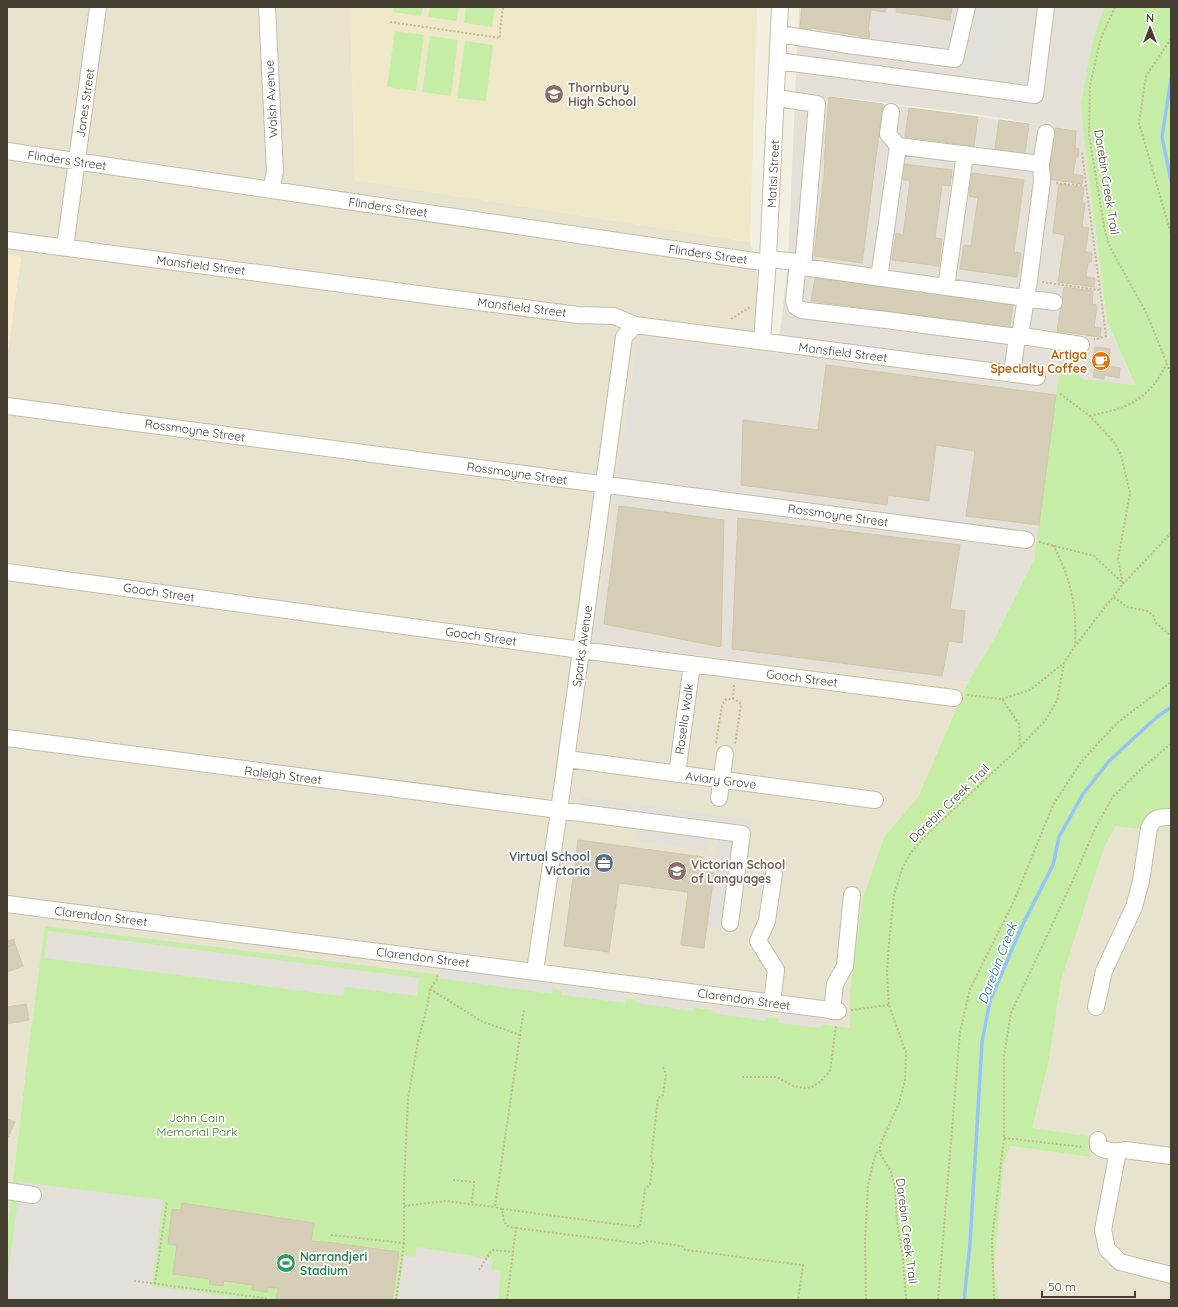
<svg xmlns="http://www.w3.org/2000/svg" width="1178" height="1307" font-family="Quicksand,sans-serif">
<rect width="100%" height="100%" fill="#f3f0e2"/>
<path fill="#e8e3cf" d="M7,7H350L355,180L750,242L776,355L639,337L594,645L968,682L918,797L884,837L863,897L850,990V1028L539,987L27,1061L7,1232V357L21,257L7,255Z
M1171,799V1300H1000L994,1269L1004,1164L1010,1146L1090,1157L1093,1137L1031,1129L1049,1060L1061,981L1104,848L1116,826Z"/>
<path fill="#f9eac9" d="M7,255L21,257L7,357Z"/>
<path fill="#e5e0d7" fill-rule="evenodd" d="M799,7H1106L1099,20L1081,102L1083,131L1107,321L1135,386L1081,379L1039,525L1034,559L994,639L968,682L593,645L638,337L776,354L781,325L788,261ZM840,97L974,114L1056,127L840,98Z"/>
<path fill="#eee8c9" d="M350,7H757L750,242L355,180Z"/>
<path fill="#c5eda5" d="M394,7H423L421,16L393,12Z
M430,7H459L457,21L428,17Z
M466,7H495L492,27L464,23Z
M1106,7H1171V810C1153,808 1152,814 1143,829L1116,826L1104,848L1061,981L1049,1060L1032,1128L1093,1137L1090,1157L1010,1146L1004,1164L994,1269L1000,1300H7V1232L27,1061L45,926L539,987L850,1028V990L863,897L884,837L918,797L968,682L994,639L1034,559L1061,361L1077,363L1081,379L1135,385L1107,321L1083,131L1081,102L1092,45L1099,20Z
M395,31L424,35L416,91L387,87Z
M430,36L458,40L451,96L422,92Z
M465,41L493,45L486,101L457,98Z"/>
<path fill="#e3e0db" d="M886,7L897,8L893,35L920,39L932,36L940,28L942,19L952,7H1005L995,73L846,53L849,34L858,35L861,39L866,40L869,38L870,33L868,30L871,10L885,12Z
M581,797L753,820L737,931L706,926L718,840L709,839L707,851L636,840L637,830L578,822Z
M48,931L419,978L417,996L345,987L343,996L44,958Z
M440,967L554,983L552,994L438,978Z
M562,985L626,993L625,1003L561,995Z
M637,994L695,1002L694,1011L636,1003Z
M713,1005L767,1013L766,1021L712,1013Z
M780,1013L822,1018L821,1028L779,1023Z
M20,1182L163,1200L152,1286L250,1300H7V1285Z
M417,1247L493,1259L491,1269L501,1271L498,1300H397L404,1255L415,1257Z"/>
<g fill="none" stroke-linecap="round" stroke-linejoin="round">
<path stroke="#95c5f8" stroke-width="3.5" d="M1171,79L1162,137L1171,181
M964,1300L970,1244L982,1042L990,1001L1022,926L1053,865L1059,837L1083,794L1109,761L1157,717L1171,707"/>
</g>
<path fill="#d5cdb6" stroke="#d1c6a8" d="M802,7H886L885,12L871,10L868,30L870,33L869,38L866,40L861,39L858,35L849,34L812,28L808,31L803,30L800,27Z
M892,7H952L950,20L896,12L897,8Z
M829,97L883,104L862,263L814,256L824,176L825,160H824L826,144H825Z
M909,108L978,117L974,146L905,137Z
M999,120L1029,124L1025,154L995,149Z
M1055,128L1076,131L1075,148L1079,149L1078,157H1076L1073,174L1083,176L1082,184L1048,179Z
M903,164L952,170L950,186L942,185L935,238L942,239L939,266L892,260L896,233L903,235L910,181L901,179Z
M972,173L1024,180L1014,252L1021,253L1017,277L960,269L964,245L971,246L978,198L969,196Z
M1059,184L1084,188L1082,203H1085L1082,227L1089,228L1085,252L1092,253L1091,262H1088L1086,277L1095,278L1094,287L1058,282L1065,235L1053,233Z
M815,278L1013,304L1010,327L811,301Z
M1064,287L1093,291L1092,304L1097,305L1094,327L1101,328L1100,337L1057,331Z
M1095,347L1110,349L1108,366L1120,368L1119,378L1104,375V379L1093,377L1095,364H1092Z
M826,365L1056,395L1039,525L966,516L975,451L936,445L929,501L888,495L887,505L741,485L743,420L818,430Z
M619,506L724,520L721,647L604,624Z
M738,518L960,545L950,609L965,611L962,643L949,641L942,676L732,649Z
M578,840L703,857L701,871L714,873L704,948L681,945L688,892L619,883L609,952L564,946Z
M14,939L15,944L7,947V941Z
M15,944L23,966L7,972V947Z
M26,1004L29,1020L7,1024V1007Z
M7,1119L15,1122L8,1137H7Z
M182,1203L314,1223L311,1241L334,1243L399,1252L392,1300H276L278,1288L267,1287V1292L252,1290L253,1285L224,1281L223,1286L209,1284L210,1279L173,1274L177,1245L168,1244L172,1209L181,1210Z"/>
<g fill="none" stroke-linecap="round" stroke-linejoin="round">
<g stroke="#c2bca6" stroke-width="18">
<path id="minor" d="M267,7L275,172L271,190
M779,34L855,46L955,59L967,7
M778,61L1035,95L1046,7
M777,98L817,104L803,267
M898,146L1041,164
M7,151L768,263
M7,240L578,315L614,316L635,325L1037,377
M65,247L98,7
M768,259L798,262L803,267L1054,302
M798,262L794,301L796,307L801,310L886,320L1017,337H1029L1081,345
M879,278L898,146L888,134L891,112
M946,287L965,154
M762,341L768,259L780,7
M1012,374L1017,337L1021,329L1029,280L1042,181L1041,164L1046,133
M7,406L1026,540
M7,572L581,650L954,698
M7,738L742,834L730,923
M567,759L875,800
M677,774L692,664
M719,798L725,754
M7,904L838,1011
M535,971L559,811L624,337L635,325
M772,1003L776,970L758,941L767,921L774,874
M1096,1007L1104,971L1134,907L1141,881L1149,828C1154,817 1159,817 1171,817
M832,1011L835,984L845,966L852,895
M1098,1140V1146C1105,1152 1117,1152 1125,1150L1171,1156
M1118,1151L1103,1230L1107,1249L1120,1262L1171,1275
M7,1191L33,1195"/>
</g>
<path stroke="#c3b793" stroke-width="2" stroke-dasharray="2 2" stroke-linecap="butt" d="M1115,7L1101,38L1090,85L1089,135L1105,231L1110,247L1147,314L1171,374
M390,22L500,38V30L503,7
M1171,39L1146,76L1139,123L1171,234
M1082,153L1106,336L1097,339H1094
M1056,183L1086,186
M1042,282L1099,290
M731,319L750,307
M1060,394L1090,416L1114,442L1121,455L1130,493L1118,559L1123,584
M1090,416C1101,413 1113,411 1123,407C1145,398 1157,384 1167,363
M1039,542L1094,556L1123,583
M1053,545C1071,579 1077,606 1075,645
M1114,597L1127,607L1147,611L1153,615L1156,623L1171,636
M967,695L1002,699L1019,724L1020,747
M733,699L734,684
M1002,699L1030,690L1064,663
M716,743L722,705L726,699H734L741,704L735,745
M430,989L481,1021L520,1035
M851,1010L889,1005
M742,1077H776L794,1086L804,1088L812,1087L820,1082L830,1071L836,1025
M1004,1138L1084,1147
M453,1180L474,1182L472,1204
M404,1206L445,1201L495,1207
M502,1209L640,1227L645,1189L650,1184L653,1163L651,1158L658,1098L663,1095L666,1074L663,1067
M516,1228L642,1244L646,1241L682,1246L685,1250L803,1265L798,1300
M331,1235L404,1243
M479,1270L492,1250L514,1252
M134,1281L265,1298L269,1300
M155,1284L167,1201
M396,1300L404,1243V1183L408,1099L418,1041L428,1004L430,989L437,979L438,974
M507,1300L516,1228L509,1227L504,1222L502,1209L495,1207L524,1008
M866,1300L865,1241L868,1185L874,1160L877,1153L880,1150
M906,1300L903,1258L897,1222L895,1186L891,1172L881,1155L880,1150V1145L899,1103L905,1080L906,1053L889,1005L888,991L887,972L889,943L894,895L902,869L910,854L923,838L1020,747L1045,721L1057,701L1064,663L1075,646L1123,584L1171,533
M938,1300L960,1032L970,989L1014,901L1053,805L1081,762L1117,723L1171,682
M994,1300L992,1239L1004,1138V1056L1011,1013L1073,880L1095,829L1112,798L1143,767L1171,744"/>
<use href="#minor" stroke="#fff" stroke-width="16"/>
</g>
<defs>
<g id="school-disc" transform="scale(1)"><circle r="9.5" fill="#8d6e63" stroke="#fff"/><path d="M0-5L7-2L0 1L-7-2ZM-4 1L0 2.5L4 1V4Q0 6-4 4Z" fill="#fff"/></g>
<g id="cafe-disc" transform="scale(1)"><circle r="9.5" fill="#e8710a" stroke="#fff"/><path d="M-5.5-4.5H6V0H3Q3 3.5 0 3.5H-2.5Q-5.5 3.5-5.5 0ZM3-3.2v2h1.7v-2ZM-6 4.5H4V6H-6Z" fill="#fff"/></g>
<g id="office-disc" transform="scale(1)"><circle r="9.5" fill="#5c6f8a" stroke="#fff"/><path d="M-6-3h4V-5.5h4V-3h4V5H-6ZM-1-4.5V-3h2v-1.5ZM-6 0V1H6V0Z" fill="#fff"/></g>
<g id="stadium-disc" transform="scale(1)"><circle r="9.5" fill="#2e9e5b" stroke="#fff"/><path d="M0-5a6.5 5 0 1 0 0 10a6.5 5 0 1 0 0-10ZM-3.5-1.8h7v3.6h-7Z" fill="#fff"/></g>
</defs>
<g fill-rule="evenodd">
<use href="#school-disc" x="554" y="94"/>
<use href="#cafe-disc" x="1101" y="361"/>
<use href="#office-disc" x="604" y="863"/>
<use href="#school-disc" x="677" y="871"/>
<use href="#stadium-disc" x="286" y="1263"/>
</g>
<g text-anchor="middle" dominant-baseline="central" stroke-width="3.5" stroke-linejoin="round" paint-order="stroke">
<g font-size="12" font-weight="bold" fill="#785e54" stroke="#fff" text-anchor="start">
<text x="568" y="87">Thornbury<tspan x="568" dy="14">High School</tspan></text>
<text x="691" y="864">Victorian School<tspan x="691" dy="14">of Languages</tspan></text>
</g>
<g font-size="12" fill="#453f32" stroke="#fff">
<text transform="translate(271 99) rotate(-93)">Walsh Avenue</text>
<text transform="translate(85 103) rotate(-82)">Jones Street</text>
<text transform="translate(67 160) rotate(8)">Flinders Street</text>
<text transform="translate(773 174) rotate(-87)">Matisi Street</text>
<text transform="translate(1107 182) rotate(81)">Darebin Creek Trail</text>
<text transform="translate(388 207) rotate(8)">Flinders Street</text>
<text transform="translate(708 254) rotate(8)">Flinders Street</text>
<text transform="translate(201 265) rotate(7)">Mansfield Street</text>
<text transform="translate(522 307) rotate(7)">Mansfield Street</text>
<text transform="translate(843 352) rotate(7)">Mansfield Street</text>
<text transform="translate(195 430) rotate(8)">Rossmoyne Street</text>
<text transform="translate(517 473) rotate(8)">Rossmoyne Street</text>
<text transform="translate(838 515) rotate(8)">Rossmoyne Street</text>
<text transform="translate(159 592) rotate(8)">Gooch Street</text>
<text transform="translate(481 636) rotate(8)">Gooch Street</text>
<text transform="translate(582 646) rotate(-82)">Sparks Avenue</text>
<text transform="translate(802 678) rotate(7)">Gooch Street</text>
<text transform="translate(684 719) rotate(-82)">Rosella Walk</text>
<text transform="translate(283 775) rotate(7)">Raleigh Street</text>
<text transform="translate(721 780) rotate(7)">Aviary Grove</text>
<text transform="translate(949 803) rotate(-44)">Darebin Creek Trail</text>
<text transform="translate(101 916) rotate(7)">Clarendon Street</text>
<text transform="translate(423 957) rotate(7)">Clarendon Street</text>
<text transform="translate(744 999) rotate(8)">Clarendon Street</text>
<text transform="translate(907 1231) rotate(83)">Darebin Creek Trail</text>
</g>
<g font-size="12" font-weight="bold" fill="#c56008" stroke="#fff" text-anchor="end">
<text x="1087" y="354">Artiga<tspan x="1087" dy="14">Specialty Coffee</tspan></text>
</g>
<g font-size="12" font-weight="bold" fill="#4e5e75" stroke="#fff" text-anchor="end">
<text x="590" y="856">Virtual School<tspan x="590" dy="14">Victoria</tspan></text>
</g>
<g font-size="12" fill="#397c1f" stroke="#fff">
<text x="197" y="1117">John Cain<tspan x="197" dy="14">Memorial Park</tspan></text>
</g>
<g font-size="12" font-weight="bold" fill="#27864d" stroke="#fff" text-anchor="start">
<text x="300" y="1256">Narrandjeri<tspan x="300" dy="14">Stadium</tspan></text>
</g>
<g font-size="13" font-style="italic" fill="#2069bc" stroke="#fff">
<text transform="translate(997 963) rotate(-69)">Darebin Creek</text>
</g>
</g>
<rect width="1178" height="1307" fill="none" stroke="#453f32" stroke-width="16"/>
<g transform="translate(1150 28)" stroke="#ffffff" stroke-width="3" paint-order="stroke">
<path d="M0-3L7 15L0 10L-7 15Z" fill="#453f32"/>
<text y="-6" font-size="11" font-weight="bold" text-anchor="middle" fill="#453f32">N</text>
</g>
<path d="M1042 1291v6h93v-6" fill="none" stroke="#453f32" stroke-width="2"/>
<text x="1048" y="1291" font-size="12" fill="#453f32" stroke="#ffffff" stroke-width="3" paint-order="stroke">50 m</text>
</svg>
